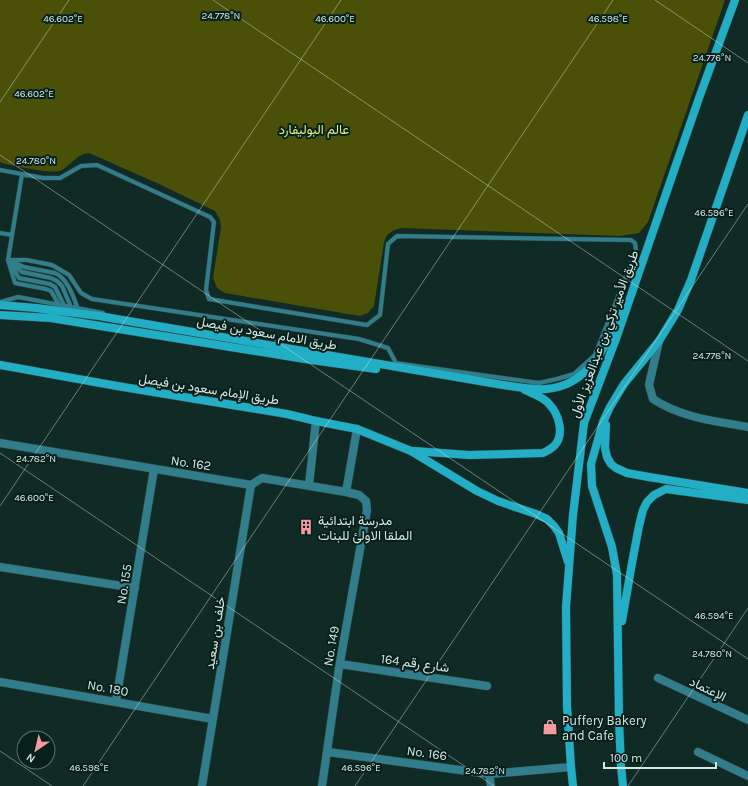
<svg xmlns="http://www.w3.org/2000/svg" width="748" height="786" font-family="Karla,Vazirmatn,sans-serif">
<rect width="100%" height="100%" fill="#102a25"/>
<path fill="#4a5008" d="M0,0H725L648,222L639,233L620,236L402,228C392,230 387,233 384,242L374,306L368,313L360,316L225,293L217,288L213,278L221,227L220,220L215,211L159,184L89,153C77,154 72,164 62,170C53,175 17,166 5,164L0,162Z"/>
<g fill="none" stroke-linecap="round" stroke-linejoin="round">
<g stroke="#304843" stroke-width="5">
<path id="lane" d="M0,170L43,178H60L81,166L97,165L210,217L214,222L206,290L209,299L367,325L380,315L388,244L397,236L631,240L635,243L636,251L595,355L574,374L557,379L539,383L395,363
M22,174L8,260L15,283L46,289L51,291L59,305
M0,233L12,235
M8,260H27L52,265L69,275L81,293L92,299L359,339L388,348L396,363
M11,261L24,267L55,273C68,279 73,296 78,309
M12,263L22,272L51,278L57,281L62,286L71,307
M12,266L19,278L50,284L55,287L65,307
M0,302L18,297L103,313"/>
</g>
<g stroke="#304843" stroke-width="9">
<path id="street" d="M659,341L649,385L653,399C682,418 715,421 748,427
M0,443L251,485L262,478L346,492L359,495L366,501L367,510L339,668L322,786
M309,485L316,421
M346,492L357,429
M0,567L135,588
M340,664L487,686
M658,678L748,720
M0,682L213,719
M116,701L154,469
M328,752L489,774L571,767
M698,752L748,776
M489,774L491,786
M202,786L251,485"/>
</g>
<g stroke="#304843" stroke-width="9">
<path id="secondary" d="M0,305L36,308L99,316L503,385C516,387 532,390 546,389C588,386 606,347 620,314
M0,315L51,318L305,359L376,369
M0,365L117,386L287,414L316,421L357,429L411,451L477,491L498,501L536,514L547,519L554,526L559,533L568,562
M606,425L605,448L607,457L611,464L616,468L627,473L649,477L748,493
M414,451L469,455L543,453C547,451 551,449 554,446C565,435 559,414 549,404C544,397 533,394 525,390
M622,621L632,563L639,526L643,510L647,502L654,495L666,489L748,500
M573,786L571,767L567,706L566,607L573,515L584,423L617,336L699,98L735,0
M623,786L621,766L619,721L617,575L612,547L592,486L591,464L603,422L610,407L624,384L659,341L678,310L691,280L748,115"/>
</g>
<use href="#lane" stroke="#327d8b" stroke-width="4"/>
<use href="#street" stroke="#327d8b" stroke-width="8"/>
<use href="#secondary" stroke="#22afc6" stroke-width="8"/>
</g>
<path fill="none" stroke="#d6e6e2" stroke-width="1" stroke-opacity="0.45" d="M213,0L748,361M655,0L748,63M0,102L69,0M0,155L748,659M0,453L494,786M0,506L341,0M0,751L52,786M83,786L613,0M355,786L748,204M628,786L748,608"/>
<defs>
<g id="building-bare" transform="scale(1.2)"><path d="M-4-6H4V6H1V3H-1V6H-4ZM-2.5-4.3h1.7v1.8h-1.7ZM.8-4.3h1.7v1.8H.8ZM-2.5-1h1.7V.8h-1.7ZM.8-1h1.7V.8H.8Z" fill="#f59b9f" stroke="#06211c" stroke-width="2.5" paint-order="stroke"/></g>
<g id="shop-bare" transform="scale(1.2)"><path d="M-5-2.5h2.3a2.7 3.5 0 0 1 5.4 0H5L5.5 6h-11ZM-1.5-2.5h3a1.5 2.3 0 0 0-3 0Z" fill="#f59b9f" stroke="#06211c" stroke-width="2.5" paint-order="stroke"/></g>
</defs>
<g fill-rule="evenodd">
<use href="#building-bare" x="306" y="527"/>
<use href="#shop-bare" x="550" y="727"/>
</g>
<g text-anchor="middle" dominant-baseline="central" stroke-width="4" stroke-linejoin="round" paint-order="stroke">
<g font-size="13" fill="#e0ed7b" stroke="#06211c">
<text x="314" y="129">عالم البوليفارد</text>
</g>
<g font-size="13" fill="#d6e6e2" stroke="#06211c">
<text transform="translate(267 333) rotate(10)">طريق الامام سعود بن فيصل</text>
<text transform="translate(604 334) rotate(-70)">طريق الأمير تركي بن عبدالعزيز الأول</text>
<text transform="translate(209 389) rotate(9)">طريق الإمام سعود بن فيصل</text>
<text transform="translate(191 463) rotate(8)">No. 162</text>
<text transform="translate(124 584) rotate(-81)">No. 155</text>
<text transform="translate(215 633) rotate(-81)">خلف بن سعيد</text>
<text transform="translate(331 646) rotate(-80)">No. 149</text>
<text transform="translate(415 663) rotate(8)">شارع رقم 164</text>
<text transform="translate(108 688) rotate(10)">No. 180</text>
<text transform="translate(708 689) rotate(26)">الإعتماد</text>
<text transform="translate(427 753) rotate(8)">No. 166</text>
</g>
<g font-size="13" fill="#d6e6e2" stroke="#06211c" text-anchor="start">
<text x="318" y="520">مدرسة ابتدائية<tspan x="318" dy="15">الملقا الاولئ للبنات</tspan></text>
<text x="562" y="720">Puffery Bakery<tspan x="562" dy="15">and Cafe</tspan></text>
</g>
</g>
<g font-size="10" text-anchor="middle" fill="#d6e6e2" stroke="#06211c" stroke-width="4" stroke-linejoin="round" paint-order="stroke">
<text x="221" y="19">24.778°N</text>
<text x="63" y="22">46.602°E</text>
<text x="335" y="22">46.600°E</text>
<text x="608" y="22">46.598°E</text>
<text x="712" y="61">24.776°N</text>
<text x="34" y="97">46.602°E</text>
<text x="36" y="164">24.780°N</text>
<text x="714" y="216">46.596°E</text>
<text x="712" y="359">24.778°N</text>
<text x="36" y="462">24.782°N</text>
<text x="34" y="501">46.600°E</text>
<text x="714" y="619">46.594°E</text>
<text x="712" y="657">24.780°N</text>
<text x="89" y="771">46.598°E</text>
<text x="361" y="771">46.596°E</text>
<text x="485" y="774">24.782°N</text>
</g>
<g transform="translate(36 750) rotate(214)"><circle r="19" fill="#06211c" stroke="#59706b"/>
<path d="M0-3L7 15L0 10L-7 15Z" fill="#f59b9f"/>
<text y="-6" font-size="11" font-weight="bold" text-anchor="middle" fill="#d6e6e2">N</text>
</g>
<path d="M604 762v6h112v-6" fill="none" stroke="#d6e6e2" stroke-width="2"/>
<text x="610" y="762" font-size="12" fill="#d6e6e2" stroke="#06211c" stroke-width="3" paint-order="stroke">100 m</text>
</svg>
